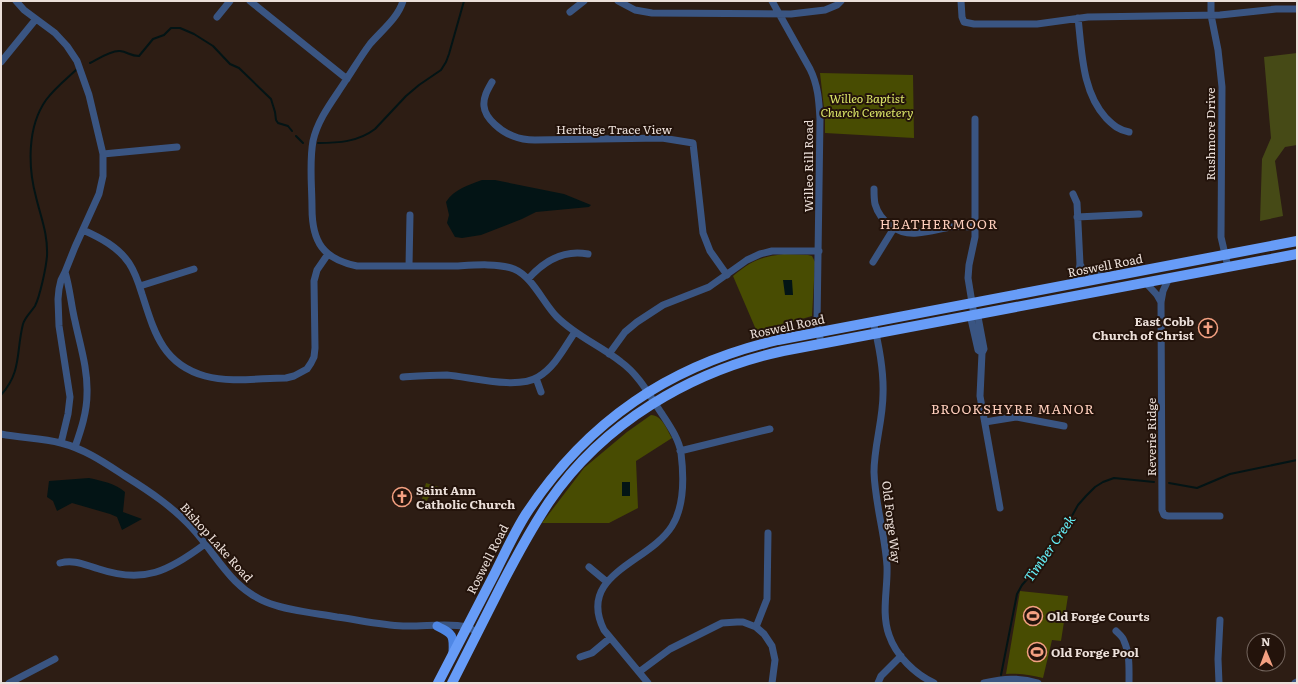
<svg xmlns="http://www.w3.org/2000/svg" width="1298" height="684" font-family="Literata,serif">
<rect width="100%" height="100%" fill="#2d1d14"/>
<path fill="#484c02" d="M820,73L913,75L914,138L825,133V117Z
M784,254L808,255L812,256L815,262L812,316L757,332L733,276C751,261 760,257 784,254Z
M651,415C662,415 667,430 672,438L636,461L638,508L609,523H542L584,468L627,432Z
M426,483L442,488L441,491H440L428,498L427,501L422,499Z
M1020,591L1068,596L1061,641L1052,640L1043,678C1031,675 1019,673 1006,674Z"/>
<path fill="#464a16" d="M1297,53V145L1285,147L1275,161L1283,216L1260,221L1262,159L1271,138L1264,57Z"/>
<path fill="#031415" d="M482,180H495L564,194L591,205L589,207L536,212L522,219L481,235L462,238L455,237L447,223L449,215L446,202C454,189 469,185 482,180Z
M783,280H792L793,295H785Z
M89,478C102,481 115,483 125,492L123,512L142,519L122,530L117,517L110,514L72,503L57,511L53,501L47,497L49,481Z
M622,482H630V496H622Z"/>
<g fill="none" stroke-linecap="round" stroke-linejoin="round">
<path stroke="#031415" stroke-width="2" d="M90,63C98,59 111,50 120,51C128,52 130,56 139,56L153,39L164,35L171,28H180L194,34L213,46L230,64L239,68L271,99L275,112L276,120L278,123L288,126L292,131
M296,136L303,143
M318,143C338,143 358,142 375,129L406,96L419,85L441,70L446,62L449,54L464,1
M1,395C22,372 16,351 23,324C25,317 31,312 35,306C40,296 46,268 47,256C48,234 41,218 36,197C28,167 27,127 46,100C54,89 65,80 76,70
M1169,483L1197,488L1230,474L1297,460
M1001,675L1017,594L1022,585L1030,576L1068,523L1078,505L1086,496L1095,487L1103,482L1114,478L1154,482"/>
<path stroke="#3a5582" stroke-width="7" d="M16,1L24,10L55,33L67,46L77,61L89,95L103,154V176L99,194L75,247L65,272L61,280L59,289L58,299L59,326L70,397L68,414L61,443
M250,1L347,79
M403,1C398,18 381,31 370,44C361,56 354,68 346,80C334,99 318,118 313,141C309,163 312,186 312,208C312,242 323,259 357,266C391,266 424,266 458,266C474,265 498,263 514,269C533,277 543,303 557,317C576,336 601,346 621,362C639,375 650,396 662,414C669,425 679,439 681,453C684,477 685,505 672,526C649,563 576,574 604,630L648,683
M618,1L635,10L652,13L791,14L825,10L837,5L841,1
M772,1L810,69C818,85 819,101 820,119L817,323L821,343
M961,1L962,17L964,22L974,24H1037L1088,17L1220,15L1276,9H1297
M1211,1V15L1218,50L1222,87L1221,237L1228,267
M570,12L584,1
M217,17L230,1
M1078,18C1082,52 1082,92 1106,118C1114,126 1119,130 1129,132
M1,62L36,19
M492,82C488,89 483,97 484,106C485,119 502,132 513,136C520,139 528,140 535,140L662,138L693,143L703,233L710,251L727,275
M975,119V237L969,265L968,278L974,315L978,317L984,349L982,353L980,396L1000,508
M103,154L177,147
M874,189C874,194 874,199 875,204C880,222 899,235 917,233C928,232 939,229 950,227C958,226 967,227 975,227
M1073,194L1077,203L1080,264L1078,276L1073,284
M1077,217L1139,214
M83,230C101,238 118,247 129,263C135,272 139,284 142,294C154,331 162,364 205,376C231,383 260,378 286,378L294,376L307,369L311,363L314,357L315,348L314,281L317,270L328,254
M873,262L894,228
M1080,264L1083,270L1089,275L1100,274
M409,266L410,215
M65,272C70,288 71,305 75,321C80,345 88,369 87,394C87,412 81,430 75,447
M1169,278L1163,291L1161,302L1162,510L1164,515L1168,516H1220
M528,279C544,261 563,249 588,254
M1146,283L1157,295L1161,302
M140,286L194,269
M974,315L971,319L978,350L982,353
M873,321C879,345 884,369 883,394C883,420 874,446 874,472C875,504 885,534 887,566C888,588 881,613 889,635C896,656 915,674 934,683
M609,354L625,332L637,322L663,305L709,287L747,260L760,254L772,251H819
M403,377C418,376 432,375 447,375C471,377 517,390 538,377C555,367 564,348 575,332
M536,378L541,392
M985,422L1016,417L1064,426
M1,434C21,438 42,438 61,443C85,449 105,463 125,476C149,491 173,507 192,528C217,555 230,587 266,602C288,611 314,613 337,617C359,620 381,625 403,626C423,627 448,622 467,627C470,628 474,631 478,632
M680,451L770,429
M60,563C74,559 85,565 99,569C144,584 169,571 205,544
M589,567L607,582
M756,627L767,599L768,533
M1116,631C1119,634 1123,637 1124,641C1130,654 1129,669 1129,683
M580,657L592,653L610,638
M639,672L670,649L722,623L737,622H743L756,627L764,634L772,646L775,660L772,683
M9,683L55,659
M878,683L881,676L901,656
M984,683C1003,679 1019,677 1038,683
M1219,683L1218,659L1220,620
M1295,683L1297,682"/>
<path stroke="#4f87e5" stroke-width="9" d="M437,626C453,634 454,635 453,653"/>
<path stroke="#679cf7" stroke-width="10" d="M438,683C457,646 476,609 495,573C505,553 514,533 526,514C587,421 670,365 778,340L1297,241
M452,683C468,651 485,618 501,586C516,557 531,529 549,502C603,423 691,371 783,351L1297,254"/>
</g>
<defs>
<g id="church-ring" transform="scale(1)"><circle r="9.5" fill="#23130b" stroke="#f3a081" stroke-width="1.5"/><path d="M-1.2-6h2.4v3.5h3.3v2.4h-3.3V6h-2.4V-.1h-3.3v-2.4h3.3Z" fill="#f3a081"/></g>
<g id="stadium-ring" transform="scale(1)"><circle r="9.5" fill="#23130b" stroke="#f3a081" stroke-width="1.5"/><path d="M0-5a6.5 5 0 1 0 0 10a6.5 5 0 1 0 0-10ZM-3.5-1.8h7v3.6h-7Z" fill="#f3a081"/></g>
</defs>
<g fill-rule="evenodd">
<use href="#church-ring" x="1208" y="328"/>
<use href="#church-ring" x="402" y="497"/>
<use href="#stadium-ring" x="1033" y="616"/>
<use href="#stadium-ring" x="1037" y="652"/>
</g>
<g text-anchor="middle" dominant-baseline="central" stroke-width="4" stroke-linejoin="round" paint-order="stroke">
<g font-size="12" font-style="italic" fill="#dde869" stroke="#23130b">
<text x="867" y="98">Willeo Baptist<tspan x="867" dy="14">Church Cemetery</tspan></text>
</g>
<g font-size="12" fill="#ebdfd9" stroke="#23130b">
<text x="614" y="129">Heritage Trace View</text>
<text transform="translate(1210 134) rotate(-90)">Rushmore Drive</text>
<text transform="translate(808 166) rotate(-90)">Willeo Rill Road</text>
<text transform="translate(1105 265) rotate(-11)">Roswell Road</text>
<text transform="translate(787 326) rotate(-12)">Roswell Road</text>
<text transform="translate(1151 437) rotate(-90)">Reverie Ridge</text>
<text transform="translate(892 522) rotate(83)">Old Forge Way</text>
<text transform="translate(217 542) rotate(48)">Bishop Lake Road</text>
<text transform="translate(487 559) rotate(-63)">Roswell Road</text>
</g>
<g font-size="12" font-weight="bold" fill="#ebdfd9" stroke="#23130b" text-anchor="start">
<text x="1194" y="321" text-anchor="end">East Cobb<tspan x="1194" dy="14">Church of Christ</tspan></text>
<text x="416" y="490">Saint Ann<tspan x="416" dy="14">Catholic Church</tspan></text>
<text x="1047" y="616">Old Forge Courts</text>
<text x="1051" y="652">Old Forge Pool</text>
</g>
<g font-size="13" letter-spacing="1" fill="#fecebc" stroke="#23130b">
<text x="939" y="223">HEATHERMOOR</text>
<text x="1013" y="408">BROOKSHYRE MANOR</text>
</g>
<g font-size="13" font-style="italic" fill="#65f2fa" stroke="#23130b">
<text transform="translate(1049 548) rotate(-55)">Timber Creek</text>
</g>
</g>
<rect width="1298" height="684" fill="none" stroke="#ebdfd9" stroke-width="4"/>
<g transform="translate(1266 652) rotate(359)"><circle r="19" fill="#23130b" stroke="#73655d"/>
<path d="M0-3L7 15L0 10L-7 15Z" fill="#f3a081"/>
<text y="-6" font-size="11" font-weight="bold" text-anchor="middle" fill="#ebdfd9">N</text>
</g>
</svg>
